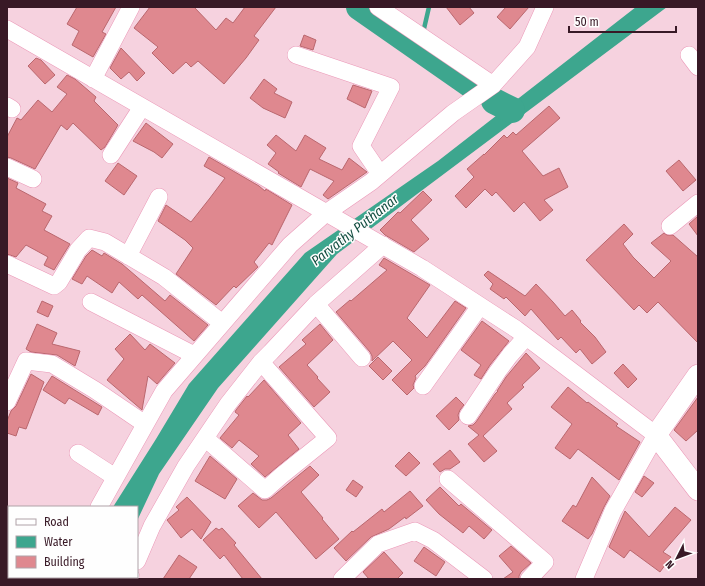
<svg xmlns="http://www.w3.org/2000/svg" width="705" height="586" font-family="'Fira Sans Condensed',sans-serif">
<rect width="100%" height="100%" fill="#f6d2df"/>
<path fill="#3da68e" d="M636,7H667L337,254L218,388L159,474L137,521V507H113L156,439L189,384L305,253L438,161Z"/>
<g fill="none" stroke-linecap="round" stroke-linejoin="round">
<path stroke="#3da68e" stroke-width="4.5" d="M423,33L429,7
M422,46L423,52"/>
<path stroke="#3da68e" stroke-width="26" d="M359,7L478,90
M494,101L512,110"/>
</g>
<path fill="#df888f" stroke="#ba676e" d="M77,7H116L102,32L106,34L93,57L72,45L79,31L67,24Z
M150,7H194L216,30L226,18L233,23L245,7H276L254,36L259,40L246,58L224,84L198,61L191,67L186,62L173,74L152,53L158,47L134,28Z
M446,7H469L474,13L460,25Z
M506,7H529L510,29L497,17Z
M304,35L316,40L313,50L300,46Z
M121,48L145,73L137,81L129,72L121,79L110,68Z
M36,58L41,60L55,75L45,84L28,66Z
M67,75L75,79L96,97L94,101L118,125L105,147L101,150L73,123L67,130L61,125L35,169L11,158L7,157V137L17,118L21,120L38,100L52,112L67,94L57,87Z
M264,79L277,89L274,93L292,102L285,118L263,108L250,98Z
M353,85L372,91L365,108L347,99Z
M549,106L560,118L522,151L543,176L559,168L568,187L544,200L553,210L540,221L524,202L514,212L496,192L492,196L485,189L466,208L455,196L474,177L467,169L484,154V155L504,135L507,138L513,132L516,135Z
M146,123L173,144L162,158L154,152L133,141Z
M276,135L296,151L305,135L326,148L319,159L342,170L349,158L367,172L328,199L323,195L334,181L310,169L301,187L278,173L279,172L268,164L276,153L267,145Z
M209,157L259,186L265,191L266,189L292,205L272,245L269,243L254,262L258,267L236,288L234,286L216,305L176,274L193,248L185,240L158,221L166,205L191,222L210,198L225,178L204,166Z
M679,160L696,180L683,191L666,171Z
M118,163L137,176L124,195L105,181Z
M7,178L18,183L16,188L46,204L42,211L52,216L44,230L70,244L54,270L44,265L48,257L26,245L16,257L7,254Z
M423,191L432,200L411,220L429,239L414,252L385,235L380,230L398,212L400,213Z
M698,216V236L689,224Z
M624,224L633,234L623,244L633,257L654,278L671,261L651,243L664,233L667,235H673L698,257V343L658,302L647,313L639,305L634,310L586,260Z
M92,250L102,256L104,253L122,264L165,301L170,295L208,325L194,341L142,295L138,299L119,282L112,293L87,276L82,284L72,279L86,256Z
M384,258L430,285L407,318L427,338L455,301L466,308L425,366L415,376L416,378L413,385L414,388L407,395L392,380L412,360L393,341L372,361V356L370,352L336,312L350,300L351,301L387,270L379,265Z
M488,271L525,296L536,284L553,302L565,316L572,310L581,321L580,322L595,337L606,352L592,364L580,349L576,353L561,337L558,340L531,309L525,316L506,297L504,299L490,289L493,284L484,275Z
M42,301L53,306L48,317L37,312Z
M482,321L509,341L490,365L481,379L474,375L481,365L461,350Z
M37,324L57,333L52,344L80,351L75,366L57,355L31,352L26,349Z
M320,324L333,340L307,365L318,377L317,378L330,392L314,407L279,367L306,344L302,340Z
M130,334L145,350L150,344L175,363L157,384L148,376L142,410L107,380L124,359L115,349Z
M526,353L540,368L522,385L524,387L507,403L512,409L483,436L497,451L484,462L468,444L479,435L468,426L473,425L476,422L495,394L498,391H497L506,377Z
M378,357L392,371L383,380L369,366Z
M623,364L637,379L628,388L614,373Z
M31,374L44,382L26,429L19,427L16,436L7,433V421L11,411L16,406Z
M52,376L102,407L98,415L69,398L65,404L43,390Z
M264,380L301,423L288,435L299,449L265,477L251,464L259,456L239,440L232,448L220,438L239,415L235,412L236,410L247,396L248,397Z
M568,387L587,403L588,402L618,424L616,426L640,442L619,480L578,449L570,459L555,448L572,424L551,407Z
M456,397L464,405L460,410L458,415L459,420L449,430L436,416Z
M698,397V430L686,441L674,430Z
M450,450L460,462L450,469H445L440,472L433,464Z
M409,452L420,463L406,476L395,466Z
M210,456L237,479L225,499L195,481Z
M310,466L319,475L301,492L323,518L322,519L339,539L316,559L276,512L259,528L238,506L253,493L262,500H267L271,498Z
M644,476L654,483L642,497L635,492Z
M592,477L610,496L604,507L592,534L588,539L562,521L573,505L576,507Z
M353,480L363,487L356,497L346,490Z
M440,487L459,506L461,504L492,530L484,539L469,526L463,533L439,514L426,500Z
M410,491L423,506L406,519L405,517L389,529L371,537L346,561L334,548L352,531L353,532L382,509L384,512Z
M187,497L211,522L201,539L192,529L181,538L167,520L179,510L176,507Z
M675,507L691,520L663,552L671,557L660,572L630,550L624,558L609,547L625,511L649,537Z
M216,528L219,530L222,528L236,543L234,545L262,579H243L224,555L220,559L203,540Z
M511,546L531,563L521,572L519,576V579H503L513,572L499,556Z
M424,547L445,562L436,576L414,561Z
M384,552L403,573L397,579H369L363,572Z
M179,555L197,567L189,579H163Z"/>
<g fill="none" stroke-linecap="round" stroke-linejoin="round">
<g stroke="#eb99b8" stroke-width="18">
<path id="minor" d="M378,7L493,85
M7,29L422,268L516,329L656,435L613,511L584,579
M296,55L391,87L361,146L380,174
M689,55L698,67
M93,79L131,7
M7,106L12,109
M111,155L142,107
M7,167L33,179
M670,226L698,203
M128,256L159,197
M7,264L54,286L59,282L78,250L89,238L105,242L164,277L222,323
M91,302L194,355
M316,304L362,358
M423,386L480,306
M7,402L26,361L52,364L95,390L145,424
M468,416L498,371L510,355L526,337
M205,438L265,490L282,475L328,438L261,362
M78,453L115,477
M448,479L545,562L529,579
M99,507L164,391L290,245L326,213L371,182L453,113L493,85L527,47L545,7
M137,561L152,526L186,466L228,404L261,362L271,352L316,304L383,245
M67,579L68,577
M131,579V577
M342,579L378,544L415,531L433,540L484,579"/>
</g>
<g stroke="#eb99b8" stroke-width="22">
<path id="tertiary" d="M698,375L656,435L698,490"/>
</g>
<use href="#minor" stroke="#fff" stroke-width="17"/>
<use href="#tertiary" stroke="#fff" stroke-width="21"/>
</g>
<g text-anchor="middle" dominant-baseline="central" stroke-width="3" stroke-linejoin="round" paint-order="stroke">
<g font-size="14" font-style="italic" fill="#165043" stroke="#fefefe">
<text transform="translate(355 230) rotate(-38)">Parvathy Puthanar</text>
</g>
</g>
<rect width="705" height="586" fill="none" stroke="#381926" stroke-width="16"/>
<rect x="8" y="506" width="130" height="72" fill="#fefefe" stroke="#afa2a8"/>
<rect x="16" y="519" width="20" height="6" fill="#ffffff" stroke="#afa2a8"/>
<text x="44" y="526" font-size="12" fill="#381926">Road</text>
<rect x="16" y="536" width="20" height="12" fill="#3da68e" stroke="#afa2a8"/>
<text x="44" y="546" font-size="12" fill="#381926">Water</text>
<rect x="16" y="556" width="20" height="12" fill="#df888f" stroke="#afa2a8"/>
<text x="44" y="566" font-size="12" fill="#381926">Building</text>
<g transform="translate(677 558) rotate(228)" stroke="#fefefe" stroke-width="3" paint-order="stroke">
<path d="M0-3L7 15L0 10L-7 15Z" fill="#381926"/>
<text y="-6" font-size="11" font-weight="bold" text-anchor="middle" fill="#381926">N</text>
</g>
<path d="M569 26v6h107v-6" fill="none" stroke="#381926" stroke-width="2"/>
<text x="575" y="26" font-size="12" fill="#381926" stroke="#fefefe" stroke-width="3" paint-order="stroke">50 m</text>
</svg>
